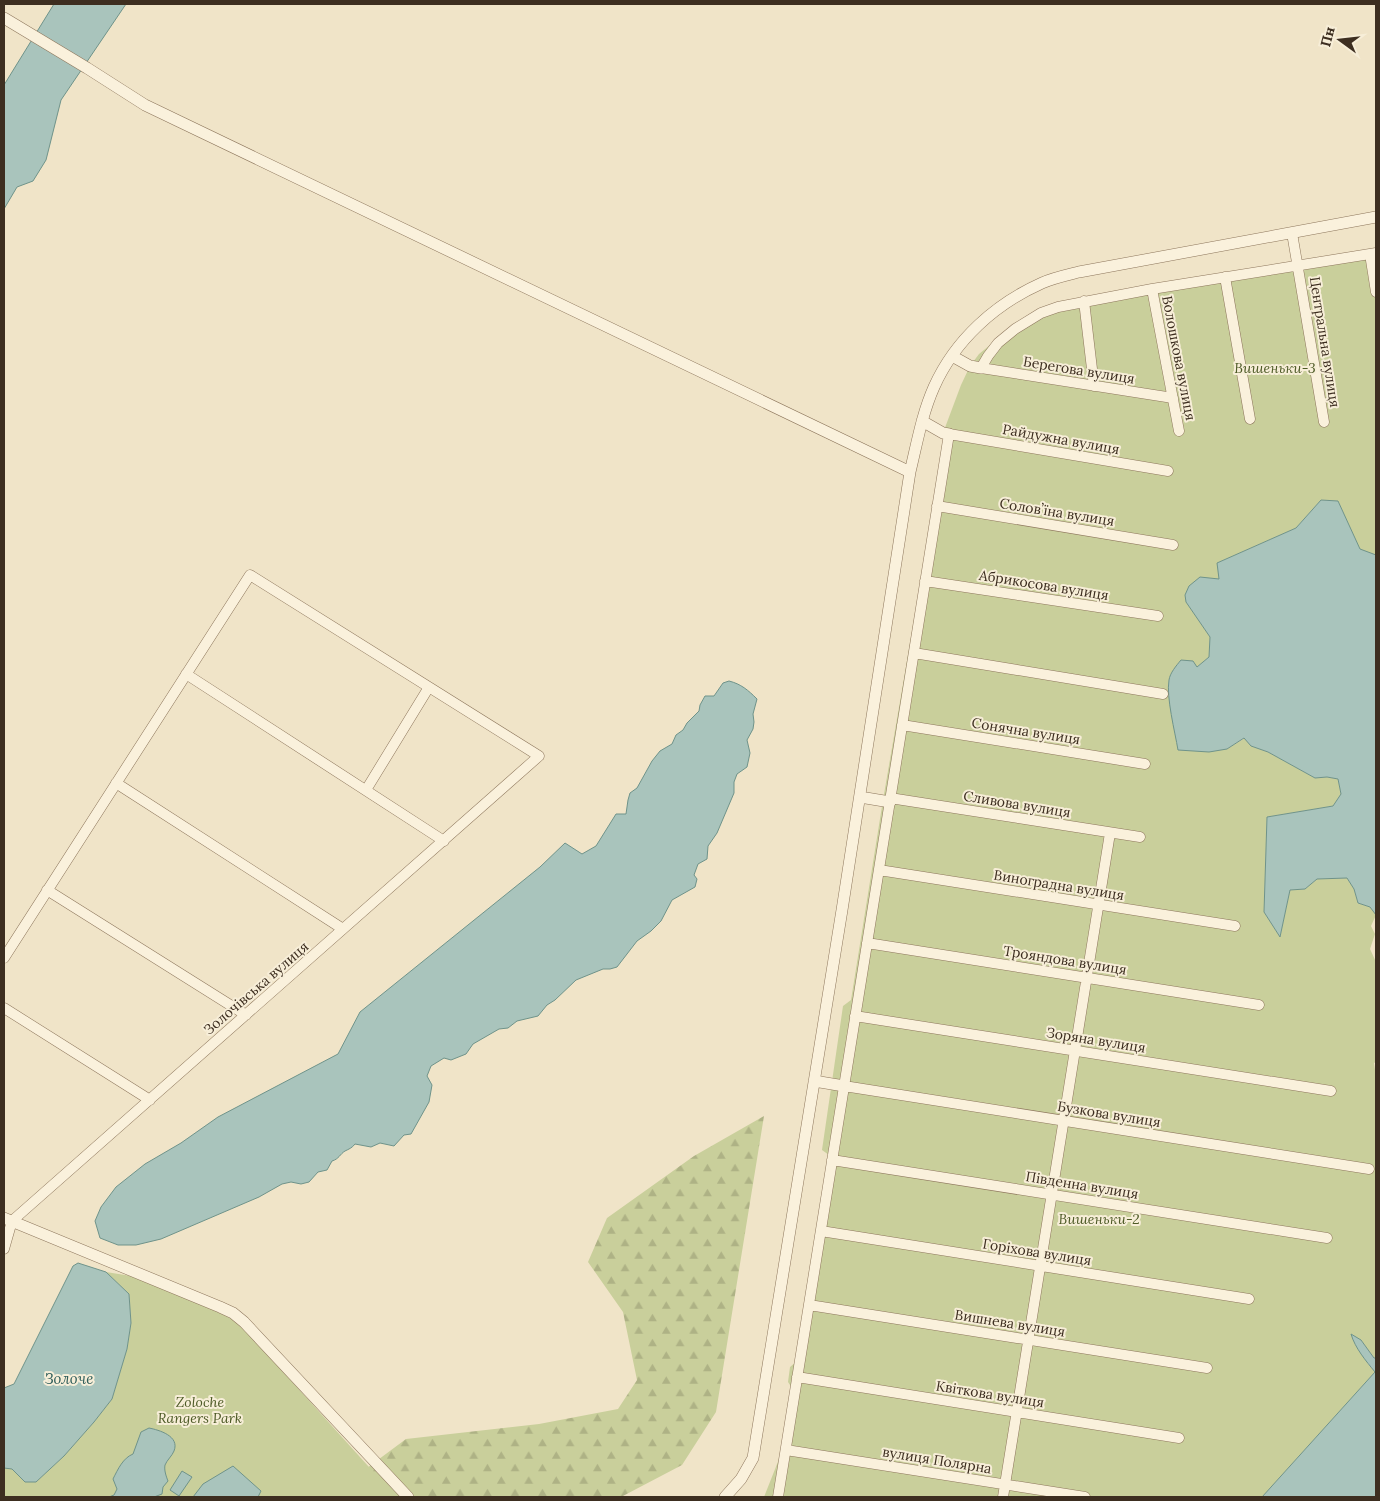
<svg xmlns="http://www.w3.org/2000/svg" width="1380" height="1501" font-family="Lora,serif">
<defs>
<pattern id="forest-firs" width="22" height="20" patternUnits="userSpaceOnUse" patternTransform="scale(1.25)"><rect width="22" height="20" fill="#c9cf9b"/><path d="M5 1l3.5 6h-7zM16 11l3.5 6h-7z" fill="#aeb285"/></pattern>
</defs>
<rect width="100%" height="100%" fill="#f0e4c8"/>
<path fill="url(#forest-firs)" d="M764,1116L716,1412L682,1465L621,1497H328L406,1439L539,1424L618,1409L637,1380L623,1312L588,1262L607,1218L694,1156Z"/>
<path fill="#c9cf9b" d="M1376,249V555L1360,550L1338,501L1321,500L1296,528L1218,563L1219,579H1211L1186,602L1210,637L1209,657L1197,667L1227,749L1245,738L1251,746L1268,752L1315,778L1327,777L1338,779L1341,794L1333,806L1267,817L1264,912L1280,937L1290,890L1305,889L1317,879L1347,878L1354,889L1358,903L1370,907L1376,915L1371,926L1375,934L1370,949L1376,962V1062L1374,1063L1376,1076V1358H1374L1361,1340L1368,1364L1376,1371L1262,1497H764L781,1454L792,1388L788,1382L790,1367L796,1362L829,1155L822,1150L843,1006L851,1000L883,800L943,452V433L961,385L970,366L979,354L1011,328L1040,310Z
M106,1272L131,1276L223,1314L241,1325L396,1497H4V1468H12L25,1482H36L64,1456L94,1422L112,1399L127,1349L131,1323L129,1294Z"/>
<path fill="#a9c4bc" stroke="#6f938a" d="M54,4H126L61,100L46,160L33,181L17,187L4,209V85Z
M1321,500L1338,501L1360,549L1376,555V915L1370,907L1358,903L1354,889L1347,878L1317,879L1305,889L1290,890L1280,937L1264,912L1267,817L1333,806L1341,794L1338,779L1327,777L1315,778L1268,752L1251,746L1244,738L1227,749L1209,752L1178,750C1175,732 1166,697 1169,680C1170,673 1176,666 1181,660L1193,661L1197,667L1209,657L1210,637L1186,602L1185,595L1189,586L1200,577L1219,579L1217,563L1296,528Z
M729,681C741,684 748,690 757,699L753,714L754,722L753,729L747,740L750,753L747,767L737,774L734,782V793L717,833L708,846L707,859L698,864L694,875L697,879L695,887L672,900L661,921L651,931L637,941L617,967L610,969H603L576,980L555,1000L547,1005L538,1016L517,1021L508,1028L499,1029L473,1044L466,1054L451,1060L444,1058L431,1066L427,1076L432,1085L429,1102L411,1134L404,1135L394,1146L380,1143L371,1147L355,1144C352,1148 349,1149 345,1151C340,1154 339,1159 332,1161L327,1170L318,1172L309,1182L301,1184L291,1182L282,1184L259,1197L161,1239L136,1245H118L100,1238L95,1221L101,1207L116,1187L145,1164L181,1143L218,1117L338,1054L360,1012L540,867L565,843L582,854L596,846L616,814H626L628,800L630,793L637,788L652,761L660,751L672,744L676,735L683,730L687,723L699,711L700,705L705,696H714L723,683Z
M78,1263L106,1272L129,1294L131,1323L127,1349L112,1399L94,1422L64,1456L36,1482H25L12,1469L4,1468V1388L14,1384L73,1266Z
M1351,1334L1361,1340L1374,1358H1376V1497H1262L1375,1372C1366,1361 1355,1348 1351,1334Z
M149,1428C159,1430 180,1436 174,1451C172,1456 167,1460 165,1465C164,1470 166,1476 168,1481L163,1487L162,1494L154,1497H109L114,1495L117,1489L113,1479C118,1469 123,1458 133,1454L141,1432Z
M233,1466L261,1491L258,1497H193L203,1484Z
M182,1471L192,1477L179,1496L170,1490Z"/>
<g fill="none" stroke-linecap="round" stroke-linejoin="round">
<g stroke="#8d765c" stroke-width="11">
<path id="minor" d="M1292,233L1324,422
M1370,254L1376,292
M1225,277L1250,419
M1152,289L1179,431
M1084,301L1094,386
M1173,398L981,368L988,356L998,343L1015,329L1041,313L1058,307L1152,289L1376,253
M937,506L1173,545
M925,581L1158,616
M914,653L1163,694
M186,674L444,841
M902,725L1145,764
M116,783L343,929
M366,790L429,687
M890,798L1140,837
M879,870L1235,926
M47,890L246,1015
M867,943L1259,1005
M4,958L250,575L539,756L12,1221L4,1249
M4,1008L150,1100
M855,1016L1331,1091
M844,1086L1369,1169
M832,1160L1327,1238
M821,1231L1249,1299
M809,1305L1207,1368
M797,1377L1179,1438
M786,1450L1085,1497
M778,1497L949,434L1168,471
M1003,1497L1110,833"/>
</g>
<g stroke="#8d765c" stroke-width="12">
<path id="tertiary" d="M4,18L87,68L145,105L910,472
M952,356L970,366L981,368
M922,421L943,433L949,434
M860,797L890,802
M814,1081L844,1086
M4,1218L220,1307L233,1313L244,1322L408,1497
M725,1497L741,1479L753,1458L842,910L910,472C917,443 922,414 934,387C955,340 995,304 1042,283C1053,278 1067,275 1079,272L1376,217"/>
</g>
<use href="#minor" stroke="#faf1dc" stroke-width="10"/>
<use href="#tertiary" stroke="#faf1dc" stroke-width="11"/>
</g>
<g text-anchor="middle" dominant-baseline="central" stroke-width="4" stroke-linejoin="round" paint-order="stroke">
<g font-size="14" fill="#3d2e20" stroke="#f7eed8">
<text transform="translate(1325 342) rotate(81)">Центральна вулиця</text>
<text transform="translate(1179 358) rotate(79)">Волошкова вулиця</text>
<text transform="translate(1079 370) rotate(9)">Берегова вулиця</text>
<text transform="translate(1061 439) rotate(10)">Райдужна вулиця</text>
<text transform="translate(1057 512) rotate(9)">Соловʼїна вулиця</text>
<text transform="translate(1044 585) rotate(9)">Абрикосова вулиця</text>
<text transform="translate(1026 731) rotate(9)">Сонячна вулиця</text>
<text transform="translate(1017 804) rotate(9)">Сливова вулиця</text>
<text transform="translate(1059 885) rotate(9)">Виноградна вулиця</text>
<text transform="translate(1065 960) rotate(9)">Трояндова вулиця</text>
<text transform="translate(256 988) rotate(-41)">Золочівська вулиця</text>
<text transform="translate(1096 1040) rotate(9)">Зоряна вулиця</text>
<text transform="translate(1109 1114) rotate(9)">Бузкова вулиця</text>
<text transform="translate(1082 1185) rotate(9)">Південна вулиця</text>
<text transform="translate(1037 1252) rotate(9)">Горіхова вулиця</text>
<text transform="translate(1010 1323) rotate(9)">Вишнева вулиця</text>
<text transform="translate(990 1394) rotate(9)">Квіткова вулиця</text>
<text transform="translate(937 1460) rotate(9)">вулиця Полярна</text>
</g>
<g font-size="14" font-style="italic" fill="#4d5a26" stroke="#f7eed8">
<text x="1275" y="368">Вишеньки-3</text>
<text x="1099" y="1219">Вишеньки-2</text>
<text x="200" y="1402">Zoloche<tspan x="200" dy="16">Rangers Park</tspan></text>
</g>
<g font-size="15" font-style="italic" fill="#2f5d5a" stroke="#f7eed8">
<text x="69" y="1378">Золоче</text>
</g>
</g>
<rect width="1380" height="1501" fill="none" stroke="#3d2e20" stroke-width="10"/>
<g transform="translate(1340 40) rotate(285)" stroke="#f7eed8" stroke-width="4" paint-order="stroke">
<path d="M0-4L9 19L0 12L-9 19Z" fill="#3d2e20"/>
<text y="-8" font-size="14" font-weight="bold" text-anchor="middle" fill="#3d2e20">Пн</text>
</g>
</svg>
